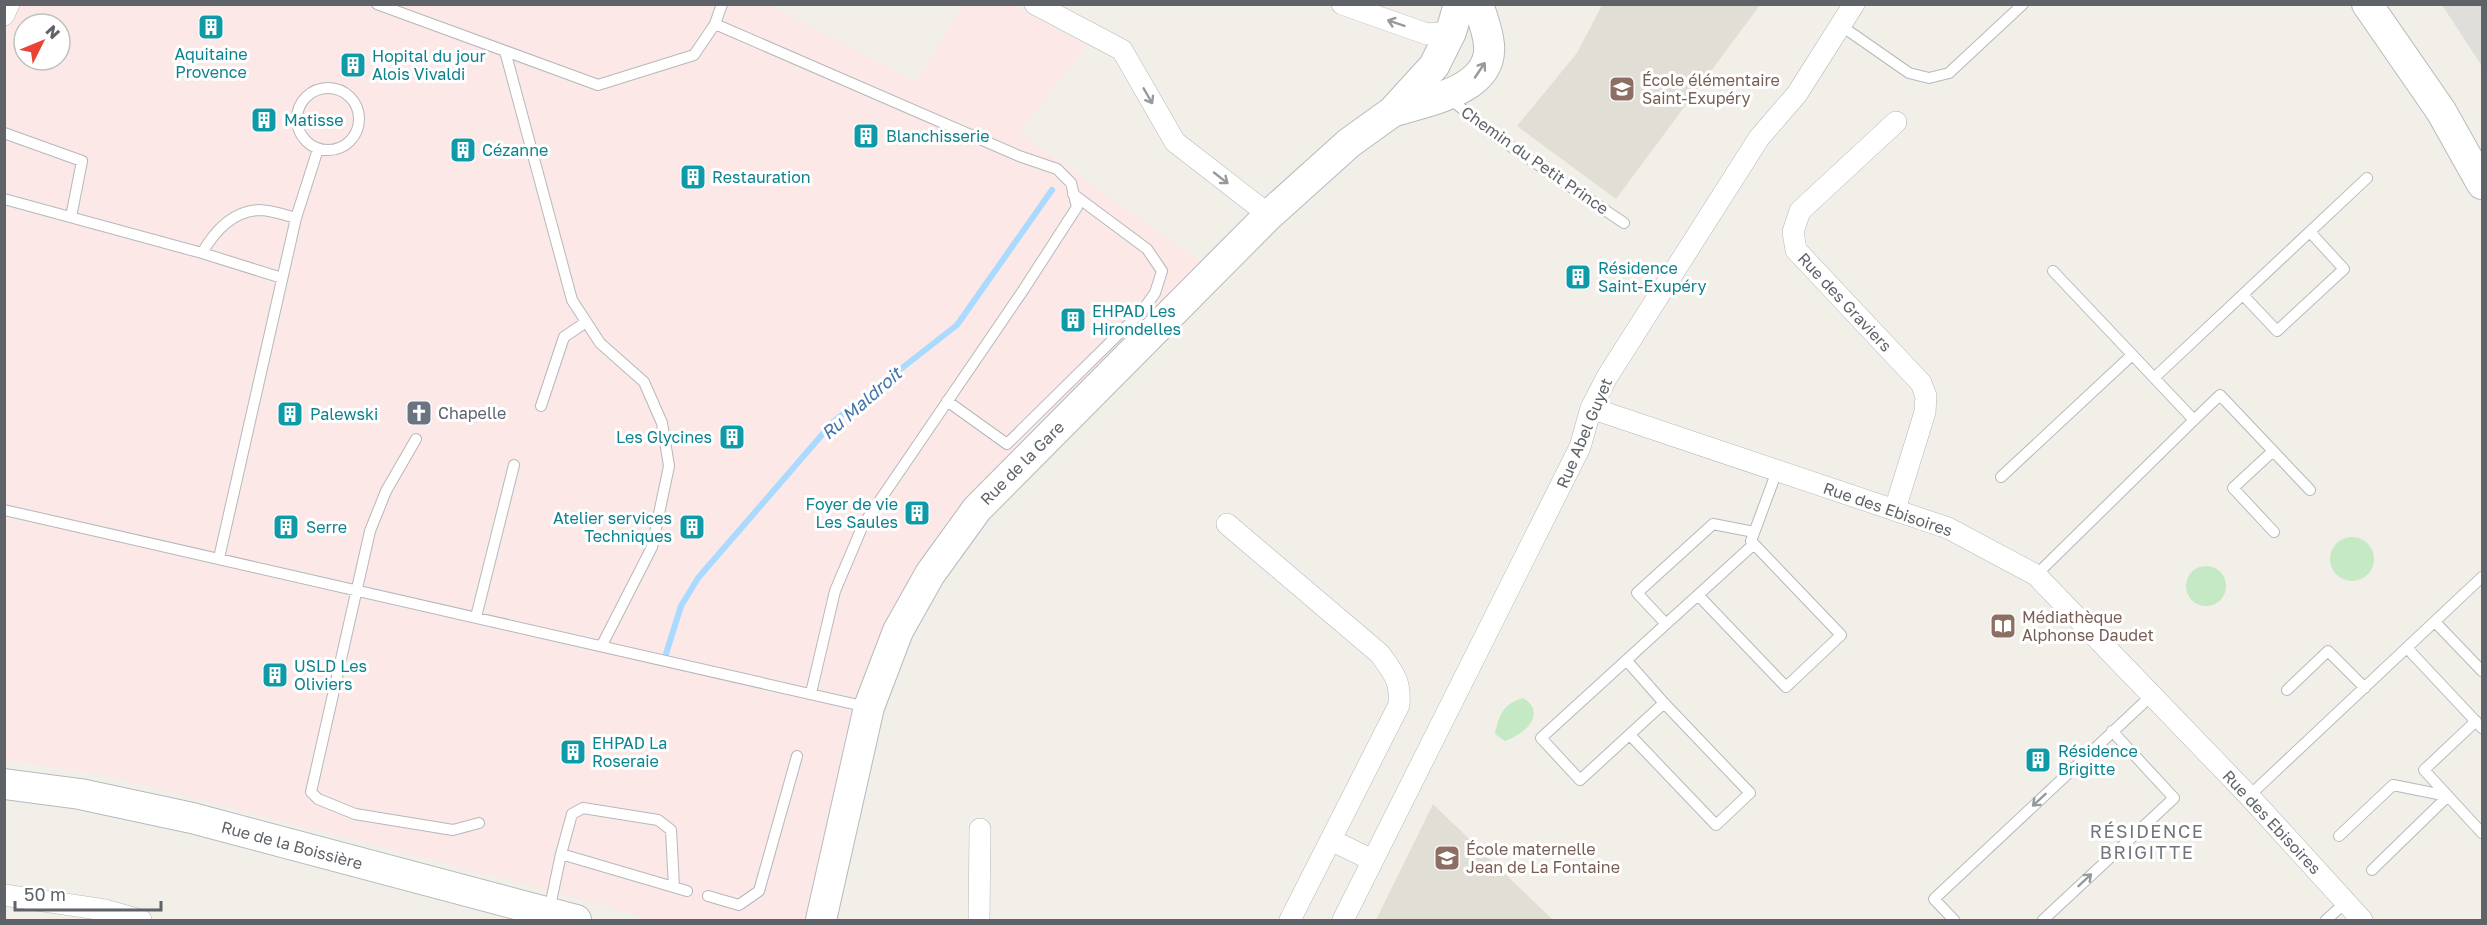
<svg xmlns="http://www.w3.org/2000/svg" width="2487" height="925" font-family="'Golos Text',sans-serif">
<rect width="100%" height="100%" fill="#f1efe8"/>
<path fill="#e0deda" d="M2442,5H2482V67L2480,63Z"/>
<path fill="#e1ded6" d="M1602,5H1760L1616,199L1517,126L1577,53Z
M1433,804L1553,920H1376Z"/>
<path fill="#fce8e6" fill-rule="evenodd" d="M4,5H770L916,82L963,5H1013L1087,45L1019,133L1204,264L970,503L898,600L849,731L808,920H651L578,898L101,774L5,760ZM24,24H60V60H24Z"/>
<path fill="#c5e8c5" d="M2330 559a22 22 0 1 1 44 0a22 22 0 1 1-44 0Z
M2186 586a20 20 0 1 1 40 0a20 20 0 1 1-40 0Z
M1523,698C1548,713 1524,735 1505,741L1495,734C1499,715 1503,704 1523,698Z"/>
<g fill="none" stroke-linecap="round" stroke-linejoin="round">
<path stroke="#aadaff" stroke-width="6" d="M665,657L681,606L698,578L833,422L957,325L1052,190"/>
<g stroke="#b5b8bc" stroke-width="12">
<path id="lane" d="M377,4L598,85L694,55L715,24L722,4
M715,24L1019,156L1057,169L1071,183L1077,207L1024,289L863,525L835,591L811,693
M1840,25L1909,73L1929,78L1949,73L2023,4
M505,51L572,300L600,343L644,382L662,423L669,466L652,547L602,645
M297 119a31 31 0 1 1 62 0a31 31 0 1 1-62 0Z
M1449,98L1494,135L1624,223
M4,133L82,161L71,217
M4,199L202,253L282,278
M202,253C214,232 232,211 259,210C271,210 285,215 296,218
M2243,295L2277,331L2344,269L2310,232
M2154,378L2367,178
M947,401L1007,444L1142,311L1155,293L1162,271L1147,249L1073,194
M541,406L564,337L586,322
M2194,420L2220,395L2310,490
M416,439L386,491L370,531L311,792L318,799L355,814L453,830L479,823
M2273,451L2233,488L2274,532
M2001,477L2132,355
M4,510L867,707
M1754,544L1698,595L1786,687L1841,635L1751,541L1777,471
M219,558L296,218L318,149
M2036,575L2194,420L2053,271
M1698,595L1666,624L1637,593L1713,524L1754,532
M476,617L514,465
M2435,622L2482,671
M2407,648L2482,728
M1627,661L1664,703L1580,780L1541,738L1666,624
M2287,690L2328,651L2365,688
M2476,721L2424,770L2482,833
M1630,735L1716,825L1750,793L1664,703
M2249,796L2482,577
M2339,836L2393,785L2448,796
M561,854L572,814L583,808L658,820L671,830L674,887
M2372,870L2448,796
M708,896L739,905L759,891L797,756
M549,911L561,854L687,891
M1954,920L1934,899L2152,695
M2043,920L2174,798L2112,731
M2326,920L2346,902"/>
</g>
<g stroke="#b5b8bc" stroke-width="22">
<path id="street" d="M1035,4L1122,50L1175,142L1269,215
M1342,4L1427,34L1451,32
M4,15L9,4
M1591,408L1948,528L2036,575L2249,796L2362,920
M1895,509L1925,412L1926,396L1921,383L1796,250L1793,232L1800,211L1896,122
M1227,524L1380,654C1394,674 1401,681 1399,705L1290,920
M1331,840L1372,860
M4,895L105,910L141,920
M979,920L980,829
M1343,920L1580,447L1591,408L1607,377L1759,138L1797,94L1854,4"/>
</g>
<g stroke="#b6babf" stroke-width="32">
<path id="secondary" d="M2367,4L2441,111L2482,184
M1395,111C1427,101 1493,90 1489,45C1488,31 1482,17 1478,4
M4,784L80,794L192,818L576,920
M821,920L869,707L898,631L930,574L977,509L1269,215L1349,143L1392,112L1434,66L1451,32L1459,4"/>
</g>
<use href="#lane" stroke="#fff" stroke-width="10"/>
<use href="#street" stroke="#fff" stroke-width="21"/>
<use href="#secondary" stroke="#fff" stroke-width="30"/>
</g>
<defs><path id="oneway-shaft" d="M-6 0H5M1.5-3L5.5 0L1.5 3" fill="none" stroke-width="1.6" stroke-linecap="round" stroke-linejoin="round" transform="scale(1.5)"/></defs>
<g stroke="#979a9d">
<use href="#oneway-shaft" transform="translate(1396 23) rotate(-161)"/>
<use href="#oneway-shaft" transform="translate(1480 70) rotate(-56)"/>
<use href="#oneway-shaft" transform="translate(1148 96) rotate(60)"/>
<use href="#oneway-shaft" transform="translate(1221 178) rotate(38)"/>
<use href="#oneway-shaft" transform="translate(2039 800) rotate(137)"/>
<use href="#oneway-shaft" transform="translate(2085 880) rotate(-43)"/>
</g>
<defs>
<g id="building-square" transform="scale(1.35)"><rect x="-9" y="-9" width="18" height="18" rx="4" fill="#0f9aa8" stroke="#fff"/><path d="M-4-6H4V6H1V3H-1V6H-4ZM-2.5-4.3h1.7v1.8h-1.7ZM.8-4.3h1.7v1.8H.8ZM-2.5-1h1.7V.8h-1.7ZM.8-1h1.7V.8H.8Z" fill="#fff"/></g>
<g id="school-square" transform="scale(1.35)"><rect x="-9" y="-9" width="18" height="18" rx="4" fill="#8d6e63" stroke="#fff"/><path d="M0-5L7-2L0 1L-7-2ZM-4 1L0 2.5L4 1V4Q0 6-4 4Z" fill="#fff"/></g>
<g id="church-square" transform="scale(1.35)"><rect x="-9" y="-9" width="18" height="18" rx="4" fill="#6b7280" stroke="#fff"/><path d="M-1.2-6h2.4v3.5h3.3v2.4h-3.3V6h-2.4V-.1h-3.3v-2.4h3.3Z" fill="#fff"/></g>
<g id="library-square" transform="scale(1.35)"><rect x="-9" y="-9" width="18" height="18" rx="4" fill="#8d6e63" stroke="#fff"/><path d="M-6-4Q-3-5.5-.7-3.5V5Q-3 3-6 4ZM6-4Q3-5.5 .7-3.5V5Q3 3 6 4Z" fill="#fff"/></g>
</defs>
<g fill-rule="evenodd">
<use href="#building-square" x="211" y="27"/>
<use href="#building-square" x="353" y="65"/>
<use href="#school-square" x="1622" y="89"/>
<use href="#building-square" x="264" y="120"/>
<use href="#building-square" x="866" y="136"/>
<use href="#building-square" x="463" y="150"/>
<use href="#building-square" x="693" y="177"/>
<use href="#building-square" x="1578" y="277"/>
<use href="#building-square" x="1073" y="320"/>
<use href="#church-square" x="419" y="413"/>
<use href="#building-square" x="290" y="414"/>
<use href="#building-square" x="732" y="437"/>
<use href="#building-square" x="917" y="513"/>
<use href="#building-square" x="286" y="527"/>
<use href="#building-square" x="692" y="527"/>
<use href="#library-square" x="2003" y="626"/>
<use href="#building-square" x="275" y="675"/>
<use href="#building-square" x="573" y="752"/>
<use href="#building-square" x="2038" y="760"/>
<use href="#school-square" x="1447" y="858"/>
</g>
<g text-anchor="middle" dominant-baseline="central" stroke-width="6" stroke-linejoin="round" paint-order="stroke">
<g font-size="16" fill="#0d838f" stroke="#fff" text-anchor="start">
<text x="211" y="54" text-anchor="middle">Aquitaine<tspan x="211" dy="18">Provence</tspan></text>
<text x="372" y="56">Hopital du jour<tspan x="372" dy="18">Alois Vivaldi</tspan></text>
<text x="284" y="120">Matisse</text>
<text x="886" y="136">Blanchisserie</text>
<text x="482" y="150">Cézanne</text>
<text x="712" y="177">Restauration</text>
<text x="1598" y="268">Résidence<tspan x="1598" dy="18">Saint-Exupéry</tspan></text>
<text x="1092" y="311">EHPAD Les<tspan x="1092" dy="18">Hirondelles</tspan></text>
<text x="310" y="414">Palewski</text>
<text x="712" y="437" text-anchor="end">Les Glycines</text>
<text x="898" y="504" text-anchor="end">Foyer de vie<tspan x="898" dy="18">Les Saules</tspan></text>
<text x="672" y="518" text-anchor="end">Atelier services<tspan x="672" dy="18">Techniques</tspan></text>
<text x="306" y="527">Serre</text>
<text x="294" y="666">USLD Les<tspan x="294" dy="18">Oliviers</tspan></text>
<text x="592" y="743">EHPAD La<tspan x="592" dy="18">Roseraie</tspan></text>
<text x="2058" y="751">Résidence<tspan x="2058" dy="18">Brigitte</tspan></text>
</g>
<g font-size="16" fill="#785e54" stroke="#fff" text-anchor="start">
<text x="1642" y="80">École élémentaire<tspan x="1642" dy="18">Saint-Exupéry</tspan></text>
<text x="2022" y="617">Médiathèque<tspan x="2022" dy="18">Alphonse Daudet</tspan></text>
<text x="1466" y="849">École maternelle<tspan x="1466" dy="18">Jean de La Fontaine</tspan></text>
</g>
<g font-size="16" fill="#5f6368" stroke="#fff">
<text transform="translate(1535 160) rotate(35)">Chemin du Petit Prince</text>
<text transform="translate(1845 302) rotate(47)">Rue des Graviers</text>
<text transform="translate(1584 433) rotate(-67)">Rue Abel Guyet</text>
<text transform="translate(1022 463) rotate(-45)">Rue de la Gare</text>
<text transform="translate(1888 509) rotate(19)">Rue des Ebisoires</text>
<text transform="translate(2272 822) rotate(47)">Rue des Ebisoires</text>
<text transform="translate(292 845) rotate(15)">Rue de la Boissière</text>
</g>
<g font-size="16" fill="#5b616d" stroke="#fff" text-anchor="start">
<text x="438" y="413">Chapelle</text>
</g>
<g font-size="18" font-style="italic" fill="#4174aa" stroke="#fff">
<text transform="translate(861 403) rotate(-41)">Ru Maldroit</text>
</g>
<g font-size="18" letter-spacing="1.5" fill="#70757a" stroke="#fff">
<text x="2147" y="831">RÉSIDENCE<tspan x="2147" dy="21">BRIGITTE</tspan></text>
</g>
</g>
<rect width="2487" height="925" fill="none" stroke="#5f6368" stroke-width="12"/>
<g transform="translate(42 42) rotate(47)"><circle r="28" fill="#ffffff" stroke="#bfc1c3" stroke-width="1.5"/>
<path d="M0-4.5L10 22L0 15L-10 22Z" fill="#ea4335"/>
<text y="-9" font-size="16" font-weight="bold" text-anchor="middle" fill="#5f6368">N</text>
</g>
<path d="M15 901v9h146v-9" fill="none" stroke="#5f6368" stroke-width="3"/>
<text x="24" y="901" font-size="18" fill="#5f6368" stroke="#ffffff" stroke-width="4.5" paint-order="stroke">50 m</text>
</svg>
